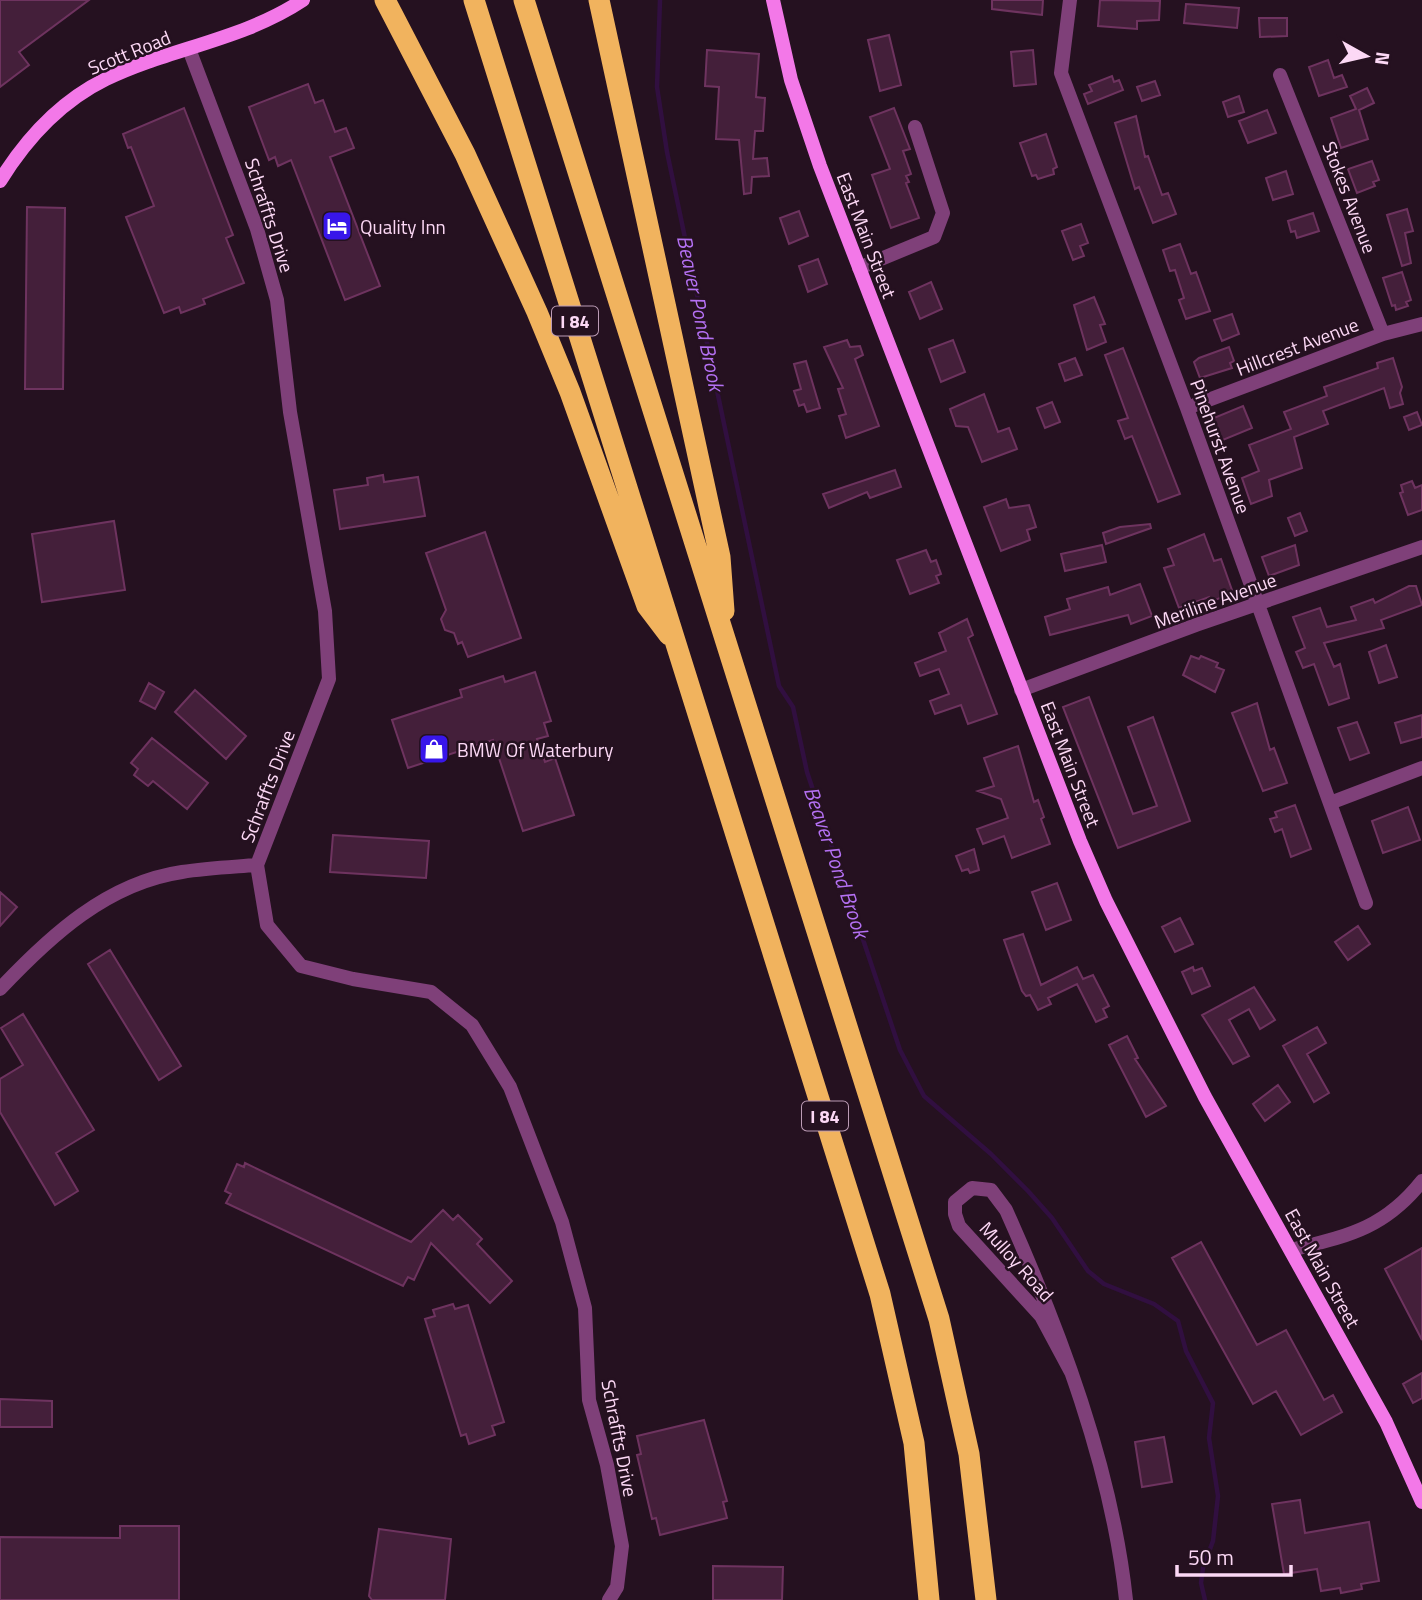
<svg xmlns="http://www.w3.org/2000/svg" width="1422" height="1600" font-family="'Titillium Web',sans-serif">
<rect width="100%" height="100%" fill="#251120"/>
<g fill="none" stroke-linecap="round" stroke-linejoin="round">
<path stroke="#310f40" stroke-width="4.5" d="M660,0L657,87L667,152L779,686L793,707L807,772L900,1050L924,1096L991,1154L1028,1191L1052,1218L1088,1271L1104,1284L1154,1304L1178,1321L1186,1351L1213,1403L1209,1438L1218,1496L1213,1541L1203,1568L1201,1583L1205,1600"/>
</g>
<path fill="#441f3a" stroke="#6e335f" stroke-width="2" d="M0,0H89L19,52L29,65L0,87Z
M992,0H1043L1042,15L992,9Z
M1100,0L1160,1L1159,20L1137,21V29L1098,26Z
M1186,4L1239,8L1237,28L1184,23Z
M1259,18H1287V36L1260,37Z
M889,35L901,85L880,91L868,40Z
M707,50L759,54L756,97L765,98L763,131H755L753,159L767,158L769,176L752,177L751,193L744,194L739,140L716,139L719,87L705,86Z
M1033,50L1036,84L1014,86L1011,52Z
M1328,60L1334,78L1342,75L1347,87L1319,96L1309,67Z
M1112,76L1114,82L1119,80L1123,90L1088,104L1084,94L1092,91L1089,85Z
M1155,81L1160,95L1142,101L1137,87Z
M308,84L315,103L323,100L335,132L346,128L354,148L330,157L380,286L345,300L291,160L278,166L275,157L269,160L249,107Z
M1367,88L1374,103L1359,110L1368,139L1341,148L1331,118L1356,109L1350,96Z
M1239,96L1244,112L1228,117L1223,102Z
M184,108L233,235L226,238L244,283L203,299L205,304L181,313L179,307L164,313L126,217L154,206L131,147L128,148L123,134Z
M894,108L910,149L903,151L911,174L906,176L909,182L906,183L919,218L891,228L872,175L890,169L870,117Z
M1267,110L1276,133L1248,143L1239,121Z
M1136,116L1145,157L1148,156L1162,195L1168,193L1176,214L1153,223L1139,187L1135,189L1115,123Z
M1046,134L1057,167L1053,169L1054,174L1038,179L1036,175L1032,176L1020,143Z
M1372,161L1379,180L1373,182L1375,186L1357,193L1348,169Z
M1286,171L1293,194L1273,200L1266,178Z
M27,207L65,208L63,389H25Z
M1407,209L1413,231L1405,233L1411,263L1402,266L1387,215Z
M799,211L808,236L789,244L780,218Z
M1313,213L1319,231L1297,238L1295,231L1291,232L1288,221Z
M1081,224L1088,243L1080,246L1084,256L1073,260L1062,231Z
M1180,244L1191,274L1196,272L1210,311L1186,319L1179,300L1184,298L1175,270L1170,271L1163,250Z
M818,259L827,284L808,292L799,266Z
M1402,272L1411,300L1406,302L1408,306L1396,310L1395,305L1392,306L1383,278Z
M931,282L942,309L920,319L909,292Z
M1094,297L1105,324L1100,325L1106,342L1087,350L1074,305Z
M1232,314L1239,334L1222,341L1214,320Z
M847,340L850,347L860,346L863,355L855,359L879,426L846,438L839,416L846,414L838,389L843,388L824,347Z
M953,340L965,372L941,382L929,349Z
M1229,347L1234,361L1230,363L1232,368L1200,378L1194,362L1199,358Z
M1123,348L1180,494L1158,502L1132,436L1125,439L1118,421L1128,418L1105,355Z
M1075,358L1082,375L1065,381L1059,364Z
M1393,358L1402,387L1400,393L1403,404L1390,408L1384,388L1323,411L1328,424L1294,437L1302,468L1269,480L1272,496L1251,504L1242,478L1259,471L1249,445L1291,429L1284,412L1327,396L1324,387L1378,368L1377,363Z
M806,361L820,408L807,412L804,404L799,406L794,391L801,389L794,364Z
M984,394L998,432L1009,428L1017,449L982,462L968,427L956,426L950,409Z
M1052,402L1060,422L1045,428L1037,408Z
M1243,406L1252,428L1218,442L1209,420Z
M1417,412L1422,425L1409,430L1404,417Z
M895,470L901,487L870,498L867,492L829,508L823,494Z
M383,475L384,482L418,477L425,516L340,529L334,490L368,485L367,478Z
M1412,481L1415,488L1422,485V510L1408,515L1400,493L1403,492L1401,485Z
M1006,499L1009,508L1029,505L1036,527L1027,530L1030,540L1001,551L984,507Z
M1300,513L1307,531L1295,536L1288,518Z
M114,521L125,590L42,602L32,534Z
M1150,524L1151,528L1106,544L1103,533L1120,527Z
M485,532L521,638L468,657L462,642L458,644L454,633L445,630L441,619L446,610L426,553Z
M1204,534L1214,561L1221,559L1233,593L1210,602L1209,597L1179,608L1164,568L1174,565L1168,549Z
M1102,545L1106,562L1065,571L1061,554Z
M1295,545L1299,565L1269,576L1262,557Z
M926,550L931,562L936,560L941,574L936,576L939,583L910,594L897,560Z
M1140,584L1152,616L1131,624L1128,615L1050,635L1045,617L1070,609L1067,599L1108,587L1110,595Z
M1409,586H1416L1422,605L1381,620L1384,628L1324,643L1334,667L1340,664L1349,698L1329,705L1314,664L1303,668L1296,652L1305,648L1293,617L1320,608L1327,627L1356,620L1351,607L1373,599L1375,603Z
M967,619L973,635L968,638L997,714L968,724L961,705L935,714L930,701L949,694L939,669L920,676L915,663L946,651L939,633Z
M1386,645L1397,677L1379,683L1369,652Z
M1191,656L1199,659L1201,656L1218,663L1216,667L1224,670L1215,692L1183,675Z
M535,672L551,721L544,723L548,736L537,739L545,762L555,758L574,815L523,831L493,740L408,768L392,720L462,697L460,690L503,676L505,682Z
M149,683L164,692L155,709L140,701Z
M195,690L246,736L226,759L175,712Z
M1089,697L1133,814L1157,806L1128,727L1153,717L1190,821L1118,848L1063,707Z
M1257,703L1270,750L1274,748L1287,783L1263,791L1232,713Z
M1422,715V737L1401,743L1395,723Z
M1357,722L1369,753L1350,760L1338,728Z
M152,738L208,783L187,809L153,781L148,786L134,775L138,769L131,763Z
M1018,746L1034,802L1038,800L1044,817L1041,819L1050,844L1012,858L1004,836L983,844L977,829L1008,818L1001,799L978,791L994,786L984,758Z
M1295,805L1311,849L1291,857L1282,829L1275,832L1270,819L1277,817L1275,812Z
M1408,807L1420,840L1383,853L1372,821Z
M333,835L429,841L426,878L330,872Z
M974,849L979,870L970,873L968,869L962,871L956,856Z
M1057,883L1071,920L1046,930L1032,892Z
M0,892L17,907L0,926Z
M1180,918L1193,944L1175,952L1162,927Z
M1358,926L1370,944L1348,960L1335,942Z
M1023,934L1041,985L1077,967L1083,979L1093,975L1109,1006L1103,1009L1107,1017L1096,1022L1077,984L1048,998L1051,1004L1038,1010L1030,995L1026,996L1022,991L1004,940Z
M110,950L181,1066L159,1080L88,964Z
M1193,967L1194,971L1202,968L1210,986L1192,994L1182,972Z
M1254,987L1275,1020L1260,1029L1249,1009L1229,1020L1249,1056L1233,1064L1202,1015Z
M23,1014L94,1130L56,1153L78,1191L55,1205L0,1112V1079L23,1065L1,1028Z
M1317,1027L1326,1043L1307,1054L1329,1093L1314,1102L1283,1046Z
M1127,1036L1138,1058L1135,1059L1166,1106L1146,1117L1109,1045Z
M1278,1085L1290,1102L1265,1121L1253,1104Z
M245,1163L411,1242L443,1210L453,1220L458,1215L482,1239L477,1244L512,1281L490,1303L431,1243L414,1280L408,1277L403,1286L226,1203L231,1194L225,1191L237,1164L244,1167Z
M1201,1242L1257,1345L1286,1330L1324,1400L1333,1395L1342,1412L1301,1435L1276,1391L1253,1404L1172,1258Z
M1422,1248V1340L1385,1269Z
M453,1304L455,1309L468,1305L504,1422L492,1426L495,1435L469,1444L466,1434L461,1436L425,1319L435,1316L433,1310Z
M1422,1373V1398L1413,1403L1403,1384Z
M0,1399L52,1401V1427H0Z
M704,1420L727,1501L723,1502L727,1518L660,1535L656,1518L652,1519L637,1455L641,1454L637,1436Z
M1164,1437L1172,1482L1142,1487L1135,1442Z
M1300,1500L1305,1533L1369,1522L1379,1581L1361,1584L1362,1589L1341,1593L1340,1588L1321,1591L1317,1569L1284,1574L1272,1504Z
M120,1526H179V1600H0V1537L120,1538Z
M379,1529L451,1539L445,1600H372L369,1596Z
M713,1566L783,1567L782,1600H713Z"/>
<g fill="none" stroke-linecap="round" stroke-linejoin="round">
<path stroke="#7f4079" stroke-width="14" d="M1070,0L1061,73L1187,408L1366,903
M189,49L257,229L277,300L290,412L325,611L329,679L257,865L267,925L301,966L353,979L431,992L472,1025L510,1087L562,1222L585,1308L589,1400L607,1465L622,1546L617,1587L609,1600
M1280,75L1383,334
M859,268L934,237L943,213L915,127
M1187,408L1383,334L1422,324
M1021,690L1196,625L1422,547
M1330,803L1422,768
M0,989C50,936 107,883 182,872C207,868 232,867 257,865
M1291,1250C1347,1236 1384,1229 1422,1181
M1071,1372L1041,1316L959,1226L955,1214V1202L972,1188L991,1190L1006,1210C1060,1331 1112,1468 1126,1600"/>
<path stroke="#f378e8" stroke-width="14" d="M773,0L791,80L820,166L1080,841L1106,901L1205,1097L1386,1422L1422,1502
M0,181C26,139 61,101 106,79C170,48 243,40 303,0"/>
<path stroke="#f1b35e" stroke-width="21" d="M385,0L465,154L537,312L570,392L647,606L669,635
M474,0L880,1294L914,1443L929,1600
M524,0L939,1319L969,1454L986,1600
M599,0L720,557L724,611"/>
</g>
<defs>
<g id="hotel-square" transform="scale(1.575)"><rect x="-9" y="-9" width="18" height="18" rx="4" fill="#3816ea" stroke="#251120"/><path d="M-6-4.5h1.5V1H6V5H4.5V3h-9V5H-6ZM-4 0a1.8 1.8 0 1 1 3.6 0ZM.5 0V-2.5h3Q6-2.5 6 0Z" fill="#fff"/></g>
<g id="shop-square" transform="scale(1.575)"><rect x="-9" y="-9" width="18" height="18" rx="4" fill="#3816ea" stroke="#251120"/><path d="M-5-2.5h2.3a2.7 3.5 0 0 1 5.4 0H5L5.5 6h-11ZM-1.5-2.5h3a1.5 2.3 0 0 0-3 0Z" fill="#fff"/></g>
</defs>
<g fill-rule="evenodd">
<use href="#hotel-square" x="337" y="226"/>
<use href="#shop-square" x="434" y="749"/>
</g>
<g text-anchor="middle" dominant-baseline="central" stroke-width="5" stroke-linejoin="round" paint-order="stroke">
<g fill="#251120" stroke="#bc9cb5" stroke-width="2">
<rect x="552" y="306.5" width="46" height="29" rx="5"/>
<rect x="802" y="1101.5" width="46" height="29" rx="5"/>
</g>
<g font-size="18" font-weight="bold" fill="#fcd8f5">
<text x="575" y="321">I 84</text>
<text x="825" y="1116">I 84</text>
</g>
<g font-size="19" fill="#fcd8f5" stroke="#251120">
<text transform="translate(129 52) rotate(-22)">Scott Road</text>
<text transform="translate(1350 197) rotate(69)">Stokes Avenue</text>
<text transform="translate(270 215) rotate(72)">Schraffts Drive</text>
<text transform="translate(867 235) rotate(69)">East Main Street</text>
<text transform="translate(1297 346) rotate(-21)">Hillcrest Avenue</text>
<text transform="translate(1221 446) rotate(70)">Pinehurst Avenue</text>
<text transform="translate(1215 600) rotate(-20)">Meriline Avenue</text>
<text transform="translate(1071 764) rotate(69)">East Main Street</text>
<text transform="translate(267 786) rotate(-69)">Schraffts Drive</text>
<text transform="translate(1017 1261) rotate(48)">Mulloy Road</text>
<text transform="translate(1323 1268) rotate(61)">East Main Street</text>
<text transform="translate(620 1438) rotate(79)">Schraffts Drive</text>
</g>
<g font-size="19" fill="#fcd8f5" stroke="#251120" text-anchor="start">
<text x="360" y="226">Quality Inn</text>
<text x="457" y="749">BMW Of Waterbury</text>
</g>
<g font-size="21" font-style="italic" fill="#b470f2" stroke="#251120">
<text transform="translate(701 313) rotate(78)">Beaver Pond Brook</text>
<text transform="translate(837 862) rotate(71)">Beaver Pond Brook</text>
</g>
</g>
<g transform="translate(1366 56) rotate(98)" stroke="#251120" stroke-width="5" paint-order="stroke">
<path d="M0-5L12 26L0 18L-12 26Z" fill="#fcd8f5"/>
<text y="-10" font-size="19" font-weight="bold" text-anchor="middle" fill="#fcd8f5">N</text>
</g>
<path d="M1177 1565v10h114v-10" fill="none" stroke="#fcd8f5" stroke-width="3.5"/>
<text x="1188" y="1565" font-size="21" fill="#fcd8f5" stroke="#251120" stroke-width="5" paint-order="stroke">50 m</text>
</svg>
